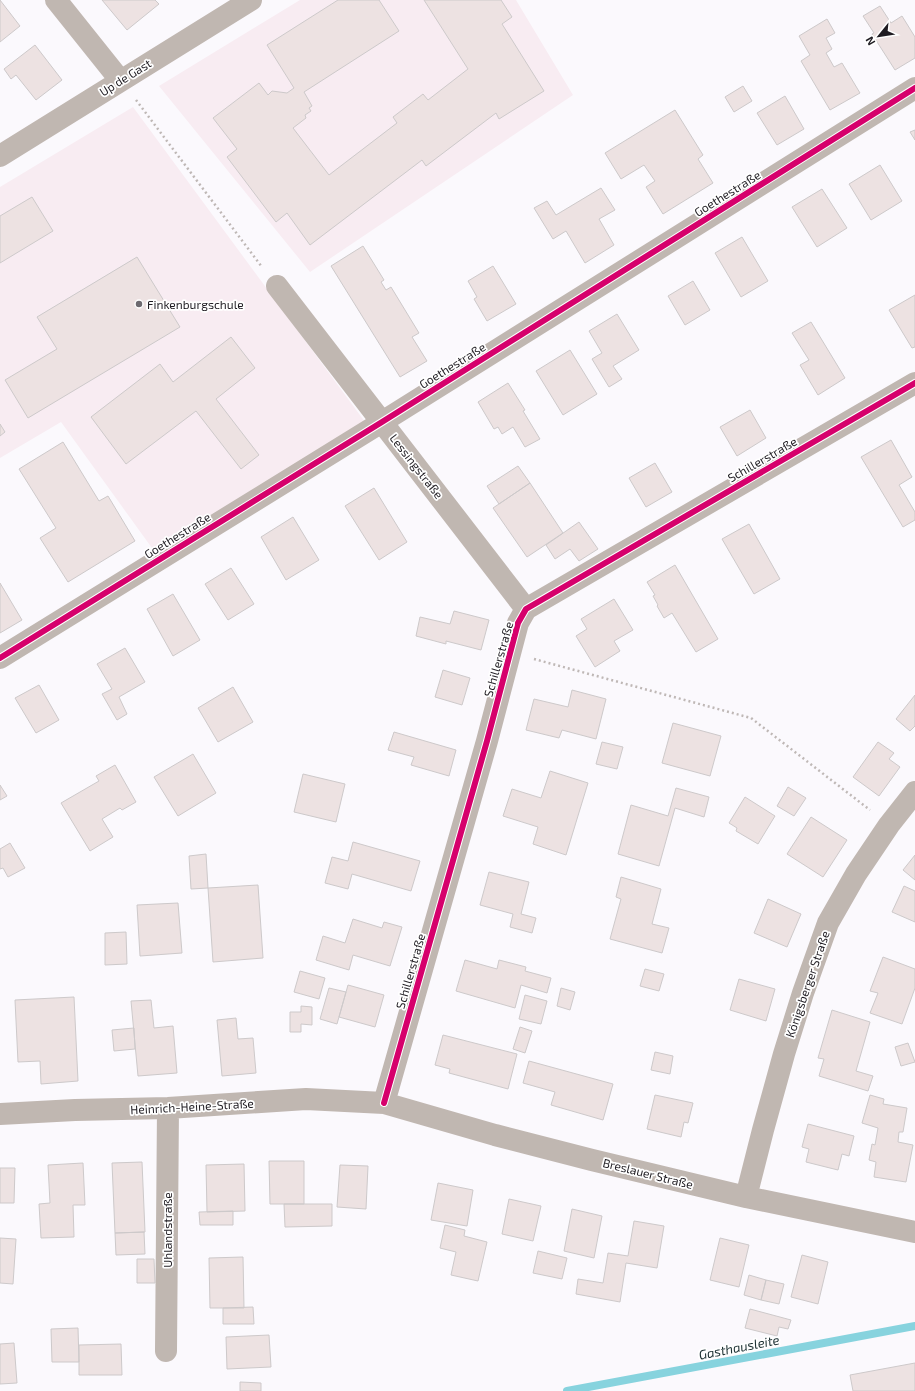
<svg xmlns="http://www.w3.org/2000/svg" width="915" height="1391" font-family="'Exo 2',sans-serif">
<rect width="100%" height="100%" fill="#fbf9fd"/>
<path fill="#f8ecf2" d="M300,0H516L573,95L310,272L159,86Z
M133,107L368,426L157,555L61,422L0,458V187Z"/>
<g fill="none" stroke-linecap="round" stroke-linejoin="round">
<path stroke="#87d3de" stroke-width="8" d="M567,1391L915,1326"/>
</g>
<path fill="#ede2e2" stroke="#cdc9ca" d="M0,0L20,26L0,42Z
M102,0H155L159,4L127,30Z
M338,0H379L399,31L304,92L312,106L309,108L311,111L305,115L306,118L293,128L329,175L397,123L393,117L423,94L428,100L468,69L424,0H501L512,17L502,24L544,91L499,119L496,113L426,166L422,160L310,245L287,213L276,222L227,157L237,149L213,118L259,83L268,95L272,91L287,93L294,88L267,45Z
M880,6L891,23L902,16L915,37V58L895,70L872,34L874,33L863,16Z
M827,19L835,33L826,38L832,49L826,53L834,67L842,63L860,93L830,110L801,61L810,55L799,36Z
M35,45L62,80L36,100L16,75L11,79L4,69Z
M743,86L752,101L734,112L725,97Z
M785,96L804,129L777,145L757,113Z
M675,110L703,155L698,159L713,183L663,214L646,187L655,181L644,165L621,179L605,153Z
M915,130V140L910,132Z
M880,165L902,201L871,220L849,184Z
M601,188L615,210L599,219L614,245L585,263L566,231L553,239L534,208L547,201L556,215Z
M822,189L847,228L817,247L792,207Z
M32,197L53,231L0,263V216Z
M742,237L768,281L741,297L715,253Z
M363,246L384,280L381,282L386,290L391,287L419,333L412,337L427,361L400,377L331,266Z
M137,257L180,327L28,418L5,380L57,349L37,317Z
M493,266L516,304L487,321L474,299L477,297L468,281Z
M693,281L710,310L685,325L668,296Z
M915,295V347L912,348L889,310Z
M617,314L639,350L613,366L622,379L609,387L592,359L602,353L589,331Z
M811,322L845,378L818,395L800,365L809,360L792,333Z
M231,337L255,368L216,399L259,455L241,469L196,411L126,464L91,417L160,364L173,382Z
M570,350L597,394L563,415L536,371Z
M508,383L525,410L523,411L540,439L525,447L513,427L502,434L498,427L494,429L478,402Z
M750,410L766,438L737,456L720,427Z
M0,424L5,432L0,436Z
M891,440L912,477L899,485L915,512V520L903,527L861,457Z
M63,442L99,501L108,496L135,541L68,582L40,538L56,528L19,469Z
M655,463L672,492L646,507L629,478Z
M518,466L530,483L499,504L487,486Z
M530,483L563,533L527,557L493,508Z
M374,488L407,542L379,560L345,506Z
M293,517L319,560L286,580L261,537Z
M579,522L598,549L579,561L570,549L555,559L546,545Z
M749,524L780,579L754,594L722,539Z
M675,565L718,639L696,652L672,613L664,618L657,606L658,605L653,596L655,595L647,582Z
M231,568L254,604L228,620L205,584Z
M0,583L22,620L0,633Z
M173,594L200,640L173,656L147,609Z
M614,599L633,630L614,641L620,651L595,667L576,636L587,629L581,619Z
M454,611L489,620L481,650L446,641V644L416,636L420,617L450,624Z
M125,648L145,682L119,697L127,714L117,720L102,694L112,689L97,664Z
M443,670L470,678L462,705L435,697Z
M39,685L59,720L36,733L15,698Z
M233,687L253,722L218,742L198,708Z
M572,690L606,699L596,739L562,730L559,738L526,730L534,699L568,707Z
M915,695V726L910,731L896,719Z
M673,723L721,736L710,776L662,763Z
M394,732L456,750L449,776L411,765L414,757L388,750Z
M602,742L623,747L617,769L596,764Z
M878,742L894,753L889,759L900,767L879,796L853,777Z
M193,754L216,793L178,816L154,777Z
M115,765L136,802L122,810L120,808L102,819L113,837L90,851L61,803L99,781L96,776Z
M550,771L588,783L566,855L533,844L538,827L503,816L512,789L541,798Z
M303,774L345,784L336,822L294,812Z
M0,785L7,796L0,800Z
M788,787L806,798L794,816L777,806Z
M676,788L709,797L704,817L675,808L659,866L618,854L631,805L668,816Z
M745,797L775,816L758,844L736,831L737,828L729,823Z
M811,817L847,840L823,877L787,854Z
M353,842L420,861L411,891L352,874L348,889L325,883L332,857L348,861Z
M10,843L25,868L8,877L3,868L0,869V849Z
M206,854L208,888L191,889L189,856Z
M915,855V880L903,870Z
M489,872L529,882L521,914L536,918L532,933L510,927L513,914L480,905Z
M621,877L661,889L652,924L669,928L662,953L610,939L621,899L616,897Z
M258,885L263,958L213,962L208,888Z
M904,886L915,891V922L892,912Z
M768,899L801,914L787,947L754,933Z
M178,903L182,953L140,956L137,905Z
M353,919L382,928L384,922L402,927L390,966L353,955L349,970L316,960L323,936L345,943Z
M126,932L127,964L105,965V933Z
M883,957L915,969V988L902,1024L870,1013L878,993L870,991Z
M465,960L497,969L499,960L526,967L525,971L551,978L547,993L521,985L515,1008L456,991Z
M645,969L664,974L659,991L640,986Z
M300,971L325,978L319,999L294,992Z
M739,979L775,989L766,1021L730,1010Z
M348,985L384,995L375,1027L339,1017Z
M329,988L346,992L337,1024L320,1019Z
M561,988L575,992L570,1010L557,1006Z
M525,995L547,1001L541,1024L519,1019Z
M74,997L78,1081L41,1084L40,1061L18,1062L15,1000Z
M151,1000L154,1028L173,1026L177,1073L138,1076L131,1001Z
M301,1006L312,1007V1025L301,1024V1032H290V1012H301Z
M832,1010L870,1022L856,1071L873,1076L868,1091L819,1076L824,1059L818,1058Z
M236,1018L238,1039L253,1038L256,1073L222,1076L217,1020Z
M520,1027L532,1031L525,1053L513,1049Z
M134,1028L135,1049L114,1051L112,1030Z
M443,1035L517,1054L508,1089L449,1073L450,1069L435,1065Z
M908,1043L915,1062L901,1066L895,1047Z
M655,1052L673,1056L670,1074L651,1070Z
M529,1061L613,1084L603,1120L551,1105L555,1092L523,1083Z
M655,1095L693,1103L688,1123L684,1122L681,1137L647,1129Z
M870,1095L884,1099L883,1104L907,1108L903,1132H899L898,1142L913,1145L906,1182L874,1177L876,1162L869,1160L872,1144L875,1145L878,1128L862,1123Z
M808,1124L854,1136L849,1156L842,1154L838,1170L806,1162L809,1149L802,1147Z
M269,1161H304V1204H270Z
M142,1162L145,1232L115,1233L112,1163Z
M83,1163L85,1205H73L74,1237L41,1238L39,1204L50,1203L48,1165Z
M244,1164L245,1211L207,1212L206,1165Z
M340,1165L368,1166L366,1209L337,1207Z
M0,1168H15L14,1203H0Z
M438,1183L473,1190L467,1226L431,1220Z
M509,1199L541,1206L533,1241L502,1234Z
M284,1204H332V1226L285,1227Z
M572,1209L602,1216L594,1258L564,1251Z
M233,1211V1225H200L199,1212Z
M634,1221L664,1226L657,1268L626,1263L620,1302L576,1294L578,1279L603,1283L608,1253L628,1256Z
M445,1225L465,1230L464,1236L487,1242L478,1281L451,1275L456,1252L440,1248Z
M144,1232L145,1254L116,1255L115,1233Z
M0,1238L16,1239L13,1284L0,1283Z
M720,1238L749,1245L739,1287L710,1280Z
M538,1251L567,1258L562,1279L533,1273Z
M802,1255L828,1262L818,1304L791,1297Z
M243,1257L244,1308H210L209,1258Z
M137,1259H154L155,1283H137Z
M749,1275L766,1280L761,1300L744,1295Z
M766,1280L784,1284L779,1304L761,1300Z
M253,1307L254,1324H223V1308Z
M750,1309L791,1320L788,1329L779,1327L777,1336L745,1328Z
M78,1328L79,1362H52L51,1329Z
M269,1335L271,1367L227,1369L226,1337Z
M14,1343L17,1383L0,1384V1344Z
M121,1344L122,1375H79V1345Z
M915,1363V1391H853L850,1375Z
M240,1382L261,1383V1391H240Z"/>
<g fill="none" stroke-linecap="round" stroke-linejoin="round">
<path stroke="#bfb8b6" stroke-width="2.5" stroke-dasharray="2 3" stroke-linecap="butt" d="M136,100L262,267
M534,659L751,718L870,810"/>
<path stroke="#c0b7b1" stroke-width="22" d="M56,0L120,80
M0,156L251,0
M277,286L526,609
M0,658L382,422L915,88
M384,1103L487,741L518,623L526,609L915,383
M0,1114L75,1110L168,1108L306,1099L384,1103L495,1135L592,1160L746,1197L915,1232
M746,1197L763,1130L784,1054L803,993L828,923L856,874L889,825L915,792
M166,1351L168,1108"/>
<g stroke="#fff" stroke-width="8">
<path id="cycleway" d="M0,658L382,422L915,88
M384,1103L487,741L518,623L526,609L915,383"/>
</g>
<use href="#cycleway" stroke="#d6006c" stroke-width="6"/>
</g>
<circle fill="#6c696f" stroke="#fff" stroke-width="1.5" cx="139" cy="304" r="4"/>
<g text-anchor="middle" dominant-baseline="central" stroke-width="3.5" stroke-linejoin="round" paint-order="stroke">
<g font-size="12" fill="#1f1c22" stroke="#fff">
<text transform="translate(125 77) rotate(-32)">Up de Gast</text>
<text transform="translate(727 193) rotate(-32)">Goethestraße</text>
<text transform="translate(452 365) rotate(-32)">Goethestraße</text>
<text transform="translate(762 459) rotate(-30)">Schillerstraße</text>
<text transform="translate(417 466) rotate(52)">Lessingstraße</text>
<text transform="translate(177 535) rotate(-32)">Goethestraße</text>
<text transform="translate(498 659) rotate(-74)">Schillerstraße</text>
<text transform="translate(410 971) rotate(-74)">Schillerstraße</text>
<text transform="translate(807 984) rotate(-71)">Königsberger Straße</text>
<text transform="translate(192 1106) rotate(-3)">Heinrich-Heine-Straße</text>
<text transform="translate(648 1173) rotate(14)">Breslauer Straße</text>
<text transform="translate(167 1230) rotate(-90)">Uhlandstraße</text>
</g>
<g font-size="12" fill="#1f1c22" stroke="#fff" text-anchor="start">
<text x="147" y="304">Finkenburgschule</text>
</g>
<g font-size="13" font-style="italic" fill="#1c3032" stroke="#fff">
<text transform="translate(739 1347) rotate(-11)">Gasthausleite</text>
</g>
</g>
<g transform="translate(879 36) rotate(240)" stroke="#ffffff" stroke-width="3" paint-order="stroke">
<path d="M0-3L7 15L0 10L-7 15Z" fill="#1f1c22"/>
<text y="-6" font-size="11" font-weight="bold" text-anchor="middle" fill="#1f1c22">N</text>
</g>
</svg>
